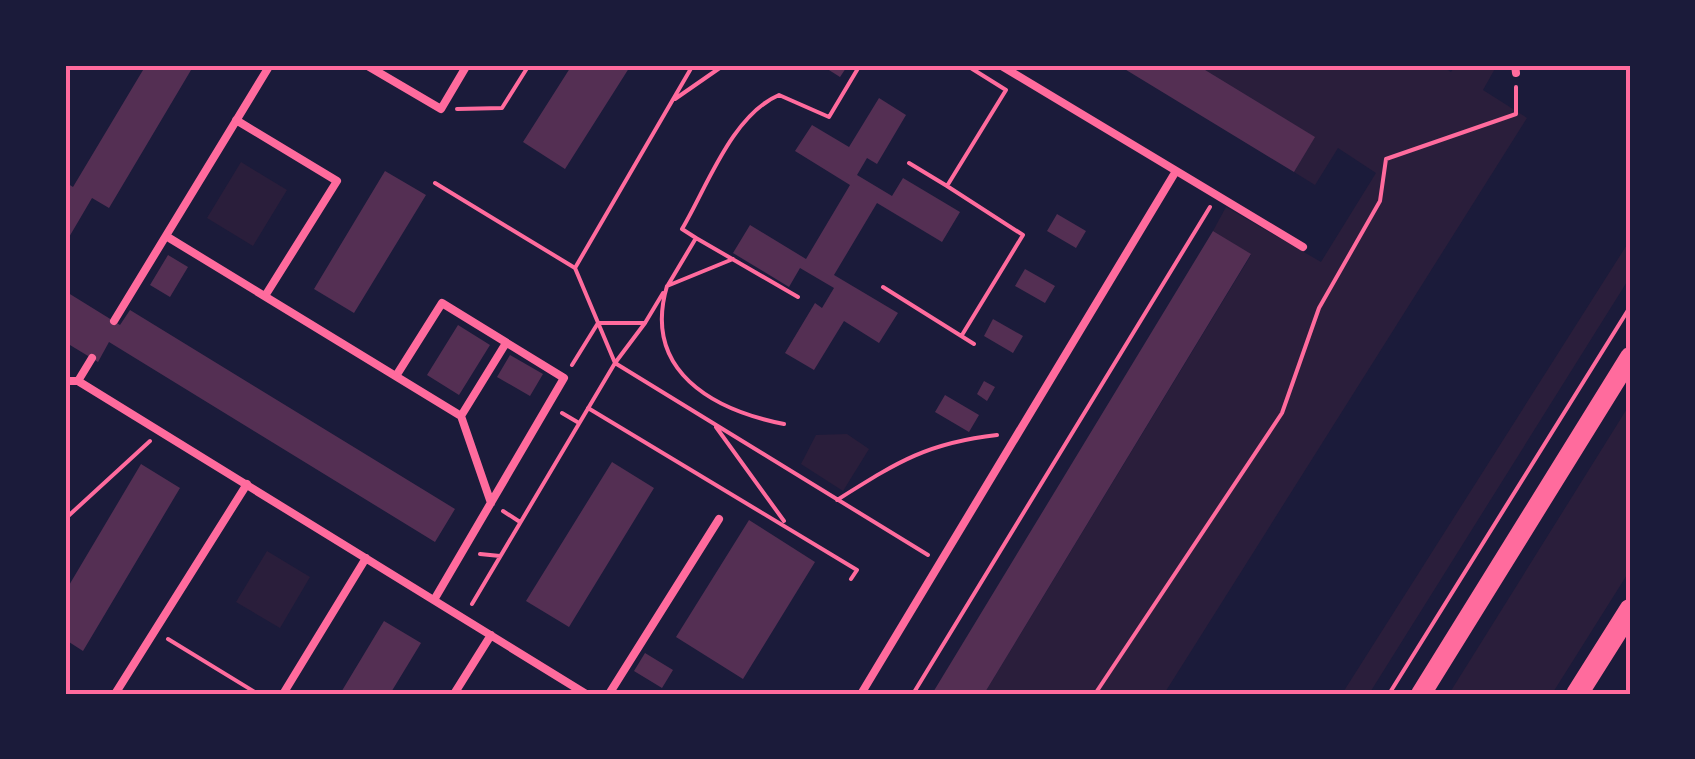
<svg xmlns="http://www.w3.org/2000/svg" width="1695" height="759" font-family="'DejaVu Sans',sans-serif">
<rect width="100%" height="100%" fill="#1b1b3a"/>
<path fill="#2a1e3b" d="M1197,65H1440L1451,72L1456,65H1497L1483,90L1527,118L1164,694H984L1251,255L1213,231L1226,207L1321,262L1376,173L1338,148L1315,185L1294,172L1314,137Z
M241,162L287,190L253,246L207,218Z
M1630,240V277L1369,694H1342Z
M1630,404V570L1552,694H1449Z
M847,434L869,449L843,491L801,464L816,435Z
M267,551L310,577L280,628L236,602Z"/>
<path fill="#542f53" d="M146,65H194L109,208L92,198L65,244V182L73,187Z
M572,65H631L565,169L523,142Z
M821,65H848L840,77Z
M1118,65H1197L1315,137L1294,172Z
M879,98L906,115L877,164L867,158L857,175L892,196L903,178L960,212L942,242L877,203L834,275L898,313L879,343L844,321L814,370L785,353L815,303L822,308L834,288L800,268L789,287L733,253L750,225L806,259L850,185L795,151L812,125L849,147Z
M385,171L426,195L354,313L314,289Z
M1057,214L1086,231L1076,248L1047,231Z
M1213,231L1251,254L984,694H932Z
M168,255L188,267L170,297L150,285Z
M1025,269L1055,286L1045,303L1015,286Z
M65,291L120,325L130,310L455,509L435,542L109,342L98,362L65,342Z
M993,319L1023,336L1013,353L984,336Z
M458,325L490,345L459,395L427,375Z
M510,355L543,374L530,396L497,377Z
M984,381L995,387L987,401L977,394Z
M945,395L979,415L969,432L935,412Z
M612,462L654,488L569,627L526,601Z
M141,464L180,488L83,651L69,642L65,648V592Z
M749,520L815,562L743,679L676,637Z
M384,621L421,643L390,694H340Z
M645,653L673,670L662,688L634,671Z"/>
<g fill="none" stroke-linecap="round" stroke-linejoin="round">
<path stroke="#ff6b9d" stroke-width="4" d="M675,99L724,65
M457,109L502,108L529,65
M909,163L947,186L1006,90L966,65
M435,183L575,268L615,363L928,555
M947,186L1023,235L962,335
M696,238L682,229C707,187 732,115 779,95L829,117L860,65
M733,259L667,286C642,371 713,410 784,424
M575,268L693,65
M668,285L696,238L798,297
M883,287L974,344
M645,323L663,293
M588,408L857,570L851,579
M562,413L579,423
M716,427L784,521
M837,500C896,463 926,443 997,435
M503,511L520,522
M65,519L150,441
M480,554L500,556
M472,604L615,363L645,323H598L572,365
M168,639L258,694
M913,694L1210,207
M1095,694L1282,413L1319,308L1380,201L1386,159L1516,114V87
M1389,694L1630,307"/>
<path stroke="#ff6b9d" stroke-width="8" d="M366,65L441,109L467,65
M1000,65L1303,247
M1515,65L1516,73
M236,120L337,181L265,296
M166,236L461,416L491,503
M114,321L270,65
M396,376L442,303L564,378L434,600
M65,381H78L586,694
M78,381L92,358
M461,416L506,343
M115,694L247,484
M283,694L366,558
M454,694L491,635
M609,694L719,519
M861,694L1176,171"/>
<path stroke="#ff6b9d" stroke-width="20" d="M1421,694L1630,357"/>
<path stroke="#ff6b9d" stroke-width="22" d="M1577,694L1630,610"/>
</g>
<rect width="1695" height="759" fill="none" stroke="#1b1b3a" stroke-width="135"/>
<rect x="68" y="68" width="1560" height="624" fill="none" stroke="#ff6b9d" stroke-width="4"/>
</svg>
